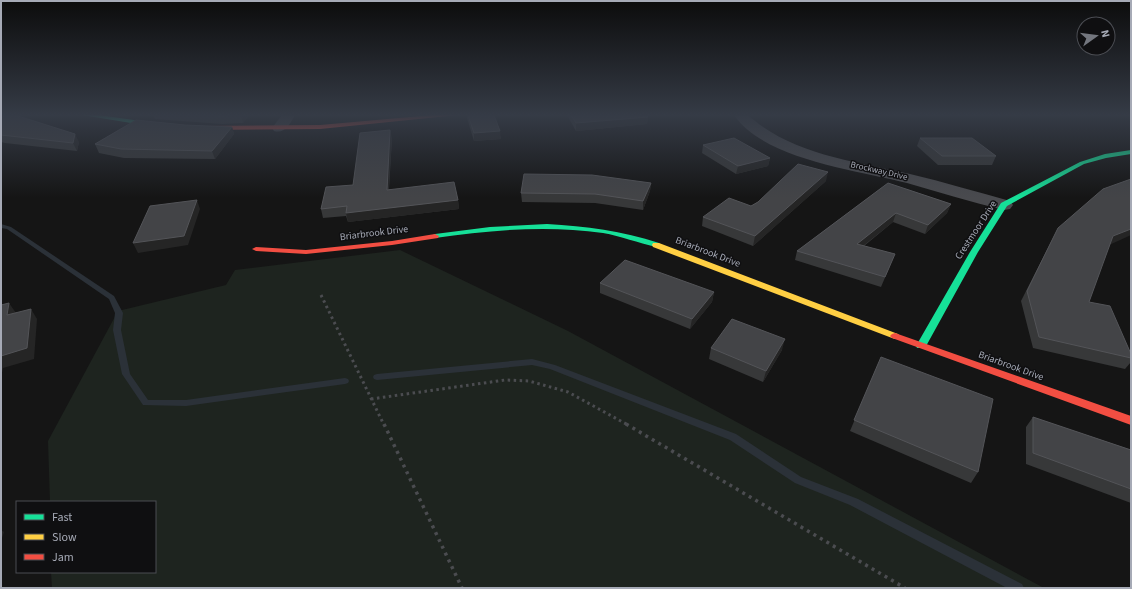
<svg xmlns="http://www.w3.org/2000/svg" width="1132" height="589" font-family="'Source Sans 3',sans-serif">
<rect width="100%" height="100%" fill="#151515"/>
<path fill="#1e241f" d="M400,250L568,331L1044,588H52L51,572H155V502H50L48,441L118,311L226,285L235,270Z"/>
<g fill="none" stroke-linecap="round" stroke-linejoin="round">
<path fill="#2b3138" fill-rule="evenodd" d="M1,224L11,227L114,296L123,313L121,330L130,374L148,400H186L345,378L348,379L349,381L348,383L345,384L186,406L143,405L122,374L113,330L115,313L109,299L7,229L1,228Z
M532,359L555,365L736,434L801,477L858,499L1022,584L1024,588H1007L850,505L795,483L730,440L550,369L532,365L377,380L374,379L373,377L374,375L377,374Z"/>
<path stroke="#4b4c50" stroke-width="3" stroke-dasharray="2.5 3.5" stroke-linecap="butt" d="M321,295L384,425
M371,399L505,380L529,381L568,392L628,425"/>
<path stroke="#4b4c50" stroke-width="3.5" stroke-dasharray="3 4.5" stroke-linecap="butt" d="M384,424L462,588
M626,424L905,588"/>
<path fill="#494a4e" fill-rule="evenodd" d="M282,115H295C290,124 285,134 274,131L272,128Z
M734,115H748C792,155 855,161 910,174C944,182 977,192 1010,201L1013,205L1010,209L1004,210C971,202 939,192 907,183C857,170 765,160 734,115Z"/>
<path fill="#16e098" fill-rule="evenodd" d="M82,115H99L162,124L165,126L162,128Z
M1131,150V154L1106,158L1084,164L1007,206L978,252L925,348H917L916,346L970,252L1001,203L1080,162L1105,154Z
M547,224C586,226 622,231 659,243L660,245L656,247C638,243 621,236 603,233C547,225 490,230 435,238L431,236L435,234L490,227Z"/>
<path fill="#ffcf43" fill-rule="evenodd" d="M653,243H659L898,334L900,336L895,339L892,338L653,247L652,245Z"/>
<path fill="#f24e42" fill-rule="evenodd" d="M432,115H458L320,129L202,130L199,128L202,126L320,125Z
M435,234L439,236L438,238L392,245L306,254L256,251L252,249L256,247L306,250L392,241Z
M895,333L1131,416V425L892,338L890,336L892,334Z"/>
</g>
<path fill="#373839" d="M153,115H249L243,123L222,124L155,119Z
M466,115H494L501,139L474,141Z
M567,115H648L647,124L576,131Z
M1,117L79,142L77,151L5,143L1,142Z
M185,125L232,127L234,134L215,159L124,158L99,153L95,144Z
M392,138L389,189L458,200L459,209L348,222L346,216L323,218L321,209L353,185Z
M920,138L996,156L992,165H938L917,146Z
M703,145L770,158L768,166L736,174L702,153Z
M826,181L753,246L702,226L703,217L751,206L758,202Z
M651,183L650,191L643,210L595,203L522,202L521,193Z
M888,183L951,204L947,213L925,234L893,222L864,246L895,254L881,287L795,260L797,251Z
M1058,228L1110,244L1089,302L1131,354V362L1125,369L1033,348L1021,301Z
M600,283L714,292L712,302L690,329L600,293Z
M711,348L782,350L763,382L709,359Z
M881,357L978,472L971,483L850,431Z
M1033,417L1131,450V503L1026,464V427Z"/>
<path fill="#252525" d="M241,115H249L243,123Z
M648,117L647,124L576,131V123Z
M232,127L234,134L215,159L212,151Z
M390,130L392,138L388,198L387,190Z
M500,131L501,139L474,141V133Z
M75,134L79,142L77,151L73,143Z
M770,158L768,166L736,174L738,166Z
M828,172L826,181L753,246L755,236Z
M651,183L650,191L643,210V201Z
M197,200L200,209L188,245L138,253L133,243Z
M458,200L459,209L348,222L346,213Z
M951,204L947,213L925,234L928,225Z
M896,213L893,222L854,253L857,244Z
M1131,229V235L1107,246L1113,236Z
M714,292L712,302L690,329L692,319Z
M9,303L16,313L7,315Z
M31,309L37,319L34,359L3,368L1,377V356Z
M785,339L782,350L763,382L766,371Z
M1,530L4,532L1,541Z"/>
<path fill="#434447" stroke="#535458" d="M6,115H15L75,134L73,143L1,135V117Z
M213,115H241L219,116Z
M468,115H494L500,131L474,133Z
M571,115H648V117L576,123Z
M136,120L185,125L232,127L212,151L121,149L95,144Z
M390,130L387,190L454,182L458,200L346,213L347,206L321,209L326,187L353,185L360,133Z
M734,138L770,158L738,166L703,145Z
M920,138H972L996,156H942Z
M798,164L828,172L755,236L703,217L729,198L751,206L758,202Z
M524,174L592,175L651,183L643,201L595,194L521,193Z
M1131,179V229L1113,236L1089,302L1110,306L1131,354V358L1039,337L1027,291L1058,228L1103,189Z
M888,183L951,204L928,225L896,213L857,244L895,254L885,277L797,251Z
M197,200L184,236L133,243L150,206Z
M625,260L714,292L692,319L600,283Z
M9,303L7,315L31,309L27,348L1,356V305Z
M732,319L785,339L766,371L711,348Z
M881,357L993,399L978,472L854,420Z
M1033,417L1131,450V489L1033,453Z"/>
<linearGradient id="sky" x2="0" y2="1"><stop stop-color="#0c0c0c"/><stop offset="0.58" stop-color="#353b46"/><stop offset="1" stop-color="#353b46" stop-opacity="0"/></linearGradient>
<rect width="1132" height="198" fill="url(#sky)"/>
<g text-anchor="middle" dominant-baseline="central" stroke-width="3" stroke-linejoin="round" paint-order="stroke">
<g font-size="9" fill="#a6aab6" stroke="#0f0f11">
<text transform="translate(879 171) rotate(13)">Brockway Drive</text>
</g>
<g font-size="10" fill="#a6aab6" stroke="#0f0f11">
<text transform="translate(976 230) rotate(-57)">Crestmoor Drive</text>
<text transform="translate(374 233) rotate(-7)">Briarbrook Drive</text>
<text transform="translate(708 252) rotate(21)">Briarbrook Drive</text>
<text transform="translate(1011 366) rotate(20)">Briarbrook Drive</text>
</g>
</g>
<rect width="1132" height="589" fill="none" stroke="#a6aab6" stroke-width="4"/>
<rect x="16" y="501" width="140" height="72" fill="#0f0f11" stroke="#4b4d53"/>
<rect x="24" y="514" width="20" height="6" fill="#16e098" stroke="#4b4d53"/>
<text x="52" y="521" font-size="12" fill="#a6aab6">Fast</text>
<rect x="24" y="534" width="20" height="6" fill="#ffcf43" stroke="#4b4d53"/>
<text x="52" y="541" font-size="12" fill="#a6aab6">Slow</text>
<rect x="24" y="554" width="20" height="6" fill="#f24e42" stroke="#4b4d53"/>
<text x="52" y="561" font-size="12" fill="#a6aab6">Jam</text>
<g transform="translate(1096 36) rotate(76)"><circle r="19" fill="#0f0f11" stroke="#4b4d53"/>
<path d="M0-3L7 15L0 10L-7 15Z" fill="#73767e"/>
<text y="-6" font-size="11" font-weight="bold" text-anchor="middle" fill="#a6aab6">N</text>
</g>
</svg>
